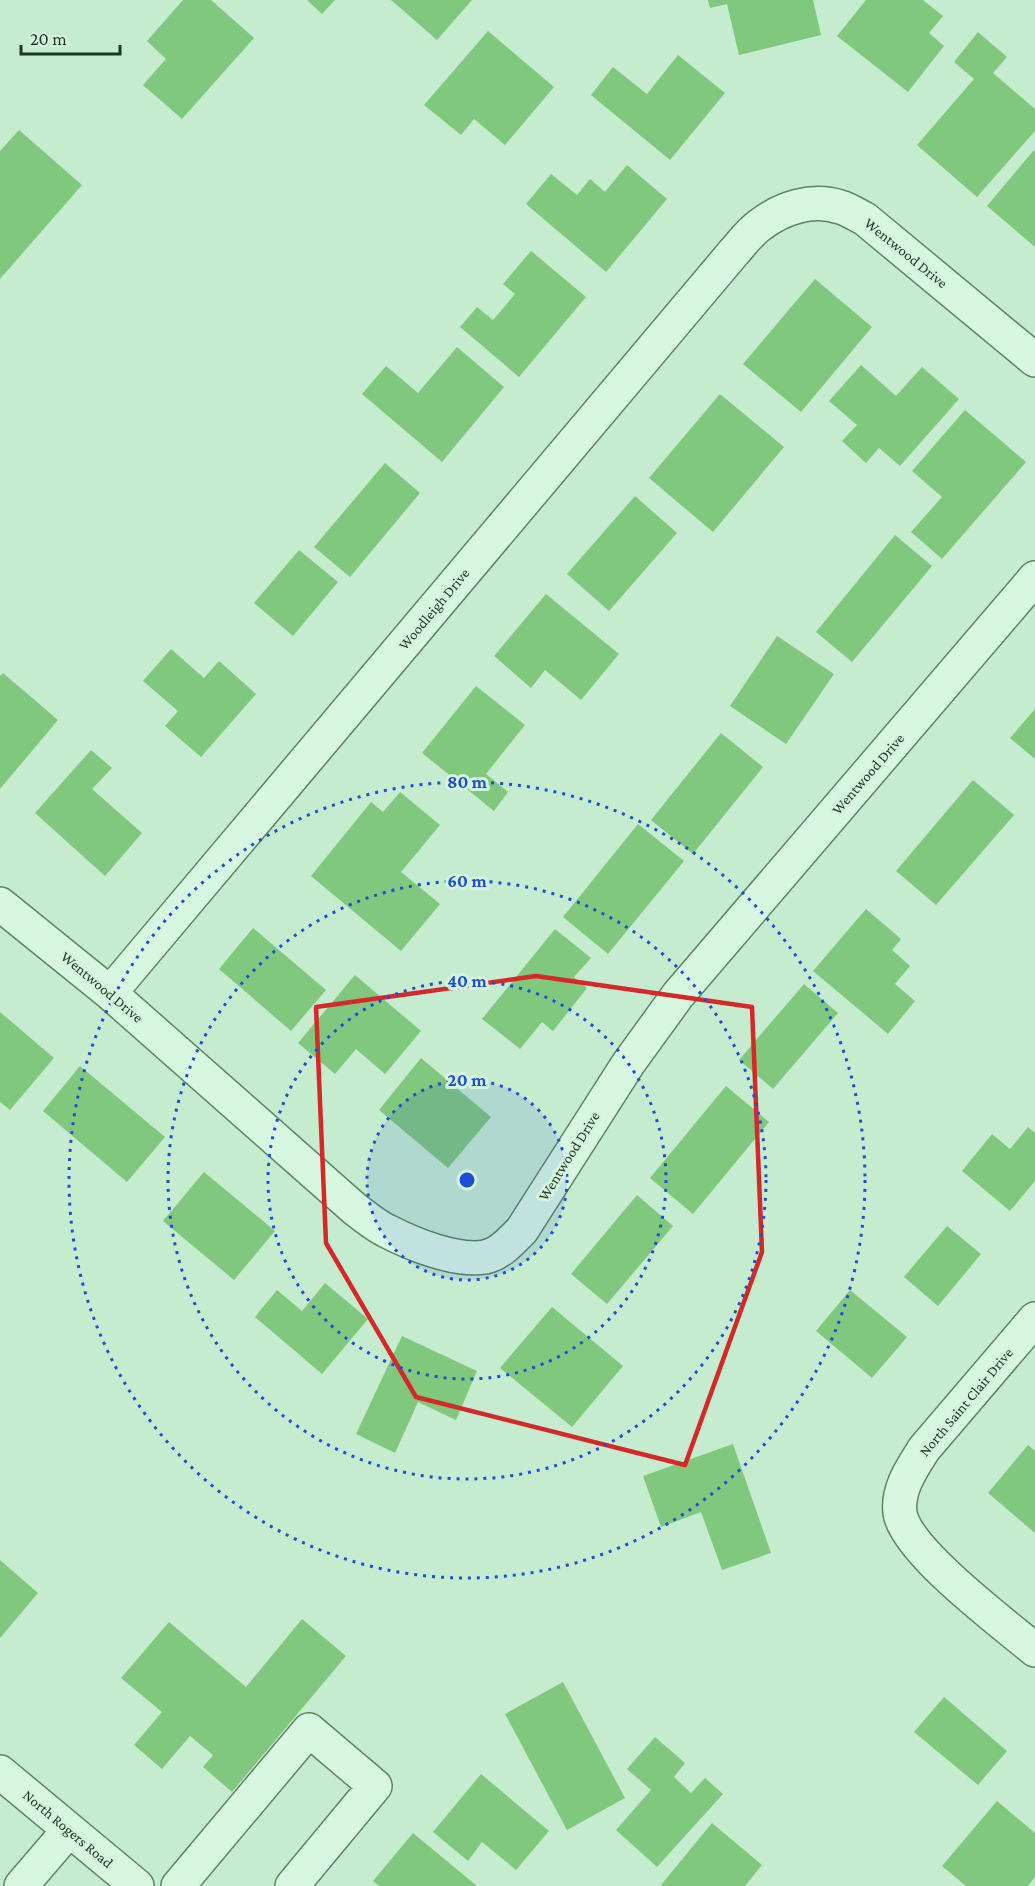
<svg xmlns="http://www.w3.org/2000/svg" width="1035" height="1886" font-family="'Crimson Pro',serif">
<rect width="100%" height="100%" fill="#c5eccf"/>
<path fill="#80c87d" d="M183,0H211L254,38L182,119L143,85L166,59L147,41Z
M307,0H335L322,14Z
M391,0H472L437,40Z
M708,0H813L821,35L739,55L727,4L710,8Z
M866,0H923L943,16L929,33L944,46L908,92L837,36Z
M488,31L554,87L505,145L474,119L461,135L424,105Z
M978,32L1007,57L993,73L1035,109V131L977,197L917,145L974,79L954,62Z
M678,55L725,93L670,160L591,95L613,67L647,94Z
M19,130L82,185L0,279V151Z
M1034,150L1035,152V247L987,206Z
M627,165L667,199L606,272L526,204L551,174L577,195L590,179L605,192Z
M531,251L586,297L519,377L460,327L477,307L493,320L515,294L503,284Z
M815,279L872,327L801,412L743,364Z
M457,347L504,387L442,462L362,394L386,366L418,393Z
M861,365L896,396L922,367L959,399L900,466L879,448L866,463L842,441L857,425L829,401Z
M720,394L784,447L713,532L649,478Z
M965,410L1026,462L942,559L911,532L942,497L912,471Z
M385,463L420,493L350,577L314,547Z
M635,496L677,533L609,611L567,574Z
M895,535L932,566L852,662L816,632Z
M299,550L338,582L293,636L254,603Z
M546,594L619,654L581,700L545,670L531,688L494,656Z
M777,636L834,674L786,744L730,706Z
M171,649L204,678L219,661L256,694L201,757L165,726L178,711L143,681Z
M3,673L58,720L0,789V676Z
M476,686L525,725L486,774L508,792L494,811L422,753Z
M1035,709V759L1010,738Z
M721,733L763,767L693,854L651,820Z
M91,750L112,768L92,789L142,833L105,876L35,813Z
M973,780L1014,815L936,905L896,871Z
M400,792L440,825L401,872L440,904L401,951L311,876L371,802L383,812Z
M638,824L684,861L608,954L563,917Z
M866,909L901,939L892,950L910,966L895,984L915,1001L888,1034L813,971Z
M253,928L326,990L291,1031L219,969Z
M555,929L591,958L574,977L587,988L553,1031L542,1022L520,1049L482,1019Z
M355,975L421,1031L385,1074L356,1049L335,1074L298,1043Z
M804,984L838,1013L773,1089L739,1060Z
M0,1012L54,1058L10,1110L0,1102Z
M421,1058L491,1117L448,1168L379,1110Z
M80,1066L165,1137L127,1182L43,1111Z
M726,1086L769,1122L693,1214L650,1178Z
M1028,1127L1035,1133V1181L1010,1211L962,1171L992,1134L1010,1149Z
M204,1172L275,1231L234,1280L163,1221Z
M637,1195L673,1226L607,1304L571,1274Z
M947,1226L981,1254L938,1306L904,1277Z
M325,1283L368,1319L322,1374L255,1317L277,1290L302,1311Z
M850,1290L907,1337L872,1378L816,1331Z
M552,1307L623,1366L572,1427L500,1368Z
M402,1336L477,1371L456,1420L418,1402L395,1453L356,1434Z
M733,1444L771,1553L722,1570L701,1512L661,1527L643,1476Z
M1028,1445L1035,1451V1533L988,1493Z
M0,1560L38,1593L0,1638Z
M302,1619L346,1656L232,1792L203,1767L213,1755L190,1736L162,1769L134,1745L162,1712L121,1678L169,1622L246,1687Z
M563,1682L625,1798L567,1830L505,1714Z
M944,1697L1007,1751L978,1785L914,1732Z
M655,1737L685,1763L674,1777L691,1793L705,1778L723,1794L657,1867L616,1830L651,1790L627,1769Z
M481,1774L549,1831L516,1870L482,1842L468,1861L433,1832Z
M997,1801L1035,1833V1877L1028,1886H966L942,1866Z
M712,1823L762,1865L745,1886H662L661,1885Z
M413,1833L477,1886H379L373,1881Z"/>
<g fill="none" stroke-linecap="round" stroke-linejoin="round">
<g stroke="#5c8660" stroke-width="36">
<path id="minor" d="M0,904L110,993L356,1210C366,1217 376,1226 387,1231C412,1244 456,1262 485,1257C500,1254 511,1241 522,1230L628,1064L678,995L1035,578
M110,993L734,252C742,243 750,232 760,225C782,208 812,198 840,207C848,209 857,215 865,219L1035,360
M1035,1319L924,1449C912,1468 897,1489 900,1513C906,1551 1004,1624 1035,1650
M0,1772L137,1886
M21,1886L69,1830
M178,1886L309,1730L375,1786L292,1886"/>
</g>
<use href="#minor" stroke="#d8f7e0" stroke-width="33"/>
</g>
<path fill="none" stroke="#d62828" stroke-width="4.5" stroke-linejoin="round" d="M536,976L752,1007L762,1252L685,1465L416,1397L326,1243L316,1007Z"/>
<circle cx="467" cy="1180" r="100" fill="#1d4ed8" fill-opacity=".12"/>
<g fill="none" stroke="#1d4ed8" stroke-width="3" stroke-dasharray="3 6">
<circle cx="467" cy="1180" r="100"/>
<circle cx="467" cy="1180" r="199"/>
<circle cx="467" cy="1180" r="299"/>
<circle cx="467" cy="1180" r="398"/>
</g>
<g text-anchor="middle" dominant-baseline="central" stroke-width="6" stroke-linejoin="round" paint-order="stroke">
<g font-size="15" fill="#1f3720" stroke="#d4f4dd">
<text transform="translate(906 253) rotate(39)">Wentwood Drive</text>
<text transform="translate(434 609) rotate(-50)">Woodleigh Drive</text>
<text transform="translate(868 774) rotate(-49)">Wentwood Drive</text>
<text transform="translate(102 987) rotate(40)">Wentwood Drive</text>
<text transform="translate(569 1156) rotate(-58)">Wentwood Drive</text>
<text transform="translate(966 1402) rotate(-50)">North Saint Clair Drive</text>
<text transform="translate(68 1829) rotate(40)">North Rogers Road</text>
</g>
</g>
<circle cx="467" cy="1180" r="9" fill="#1d4ed8" stroke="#d4f4dd" stroke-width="3"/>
<g font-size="18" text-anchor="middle" font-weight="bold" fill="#1d4ed8" stroke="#d4f4dd" stroke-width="6" stroke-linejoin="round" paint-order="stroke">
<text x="467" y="788">80 m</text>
<text x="467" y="887">60 m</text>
<text x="467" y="987">40 m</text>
<text x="467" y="1086">20 m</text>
</g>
<path d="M21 45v9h99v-9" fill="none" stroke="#1f3720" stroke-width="3"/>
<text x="30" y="45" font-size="18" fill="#1f3720" stroke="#d4f4dd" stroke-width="4.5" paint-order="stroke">20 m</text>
</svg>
